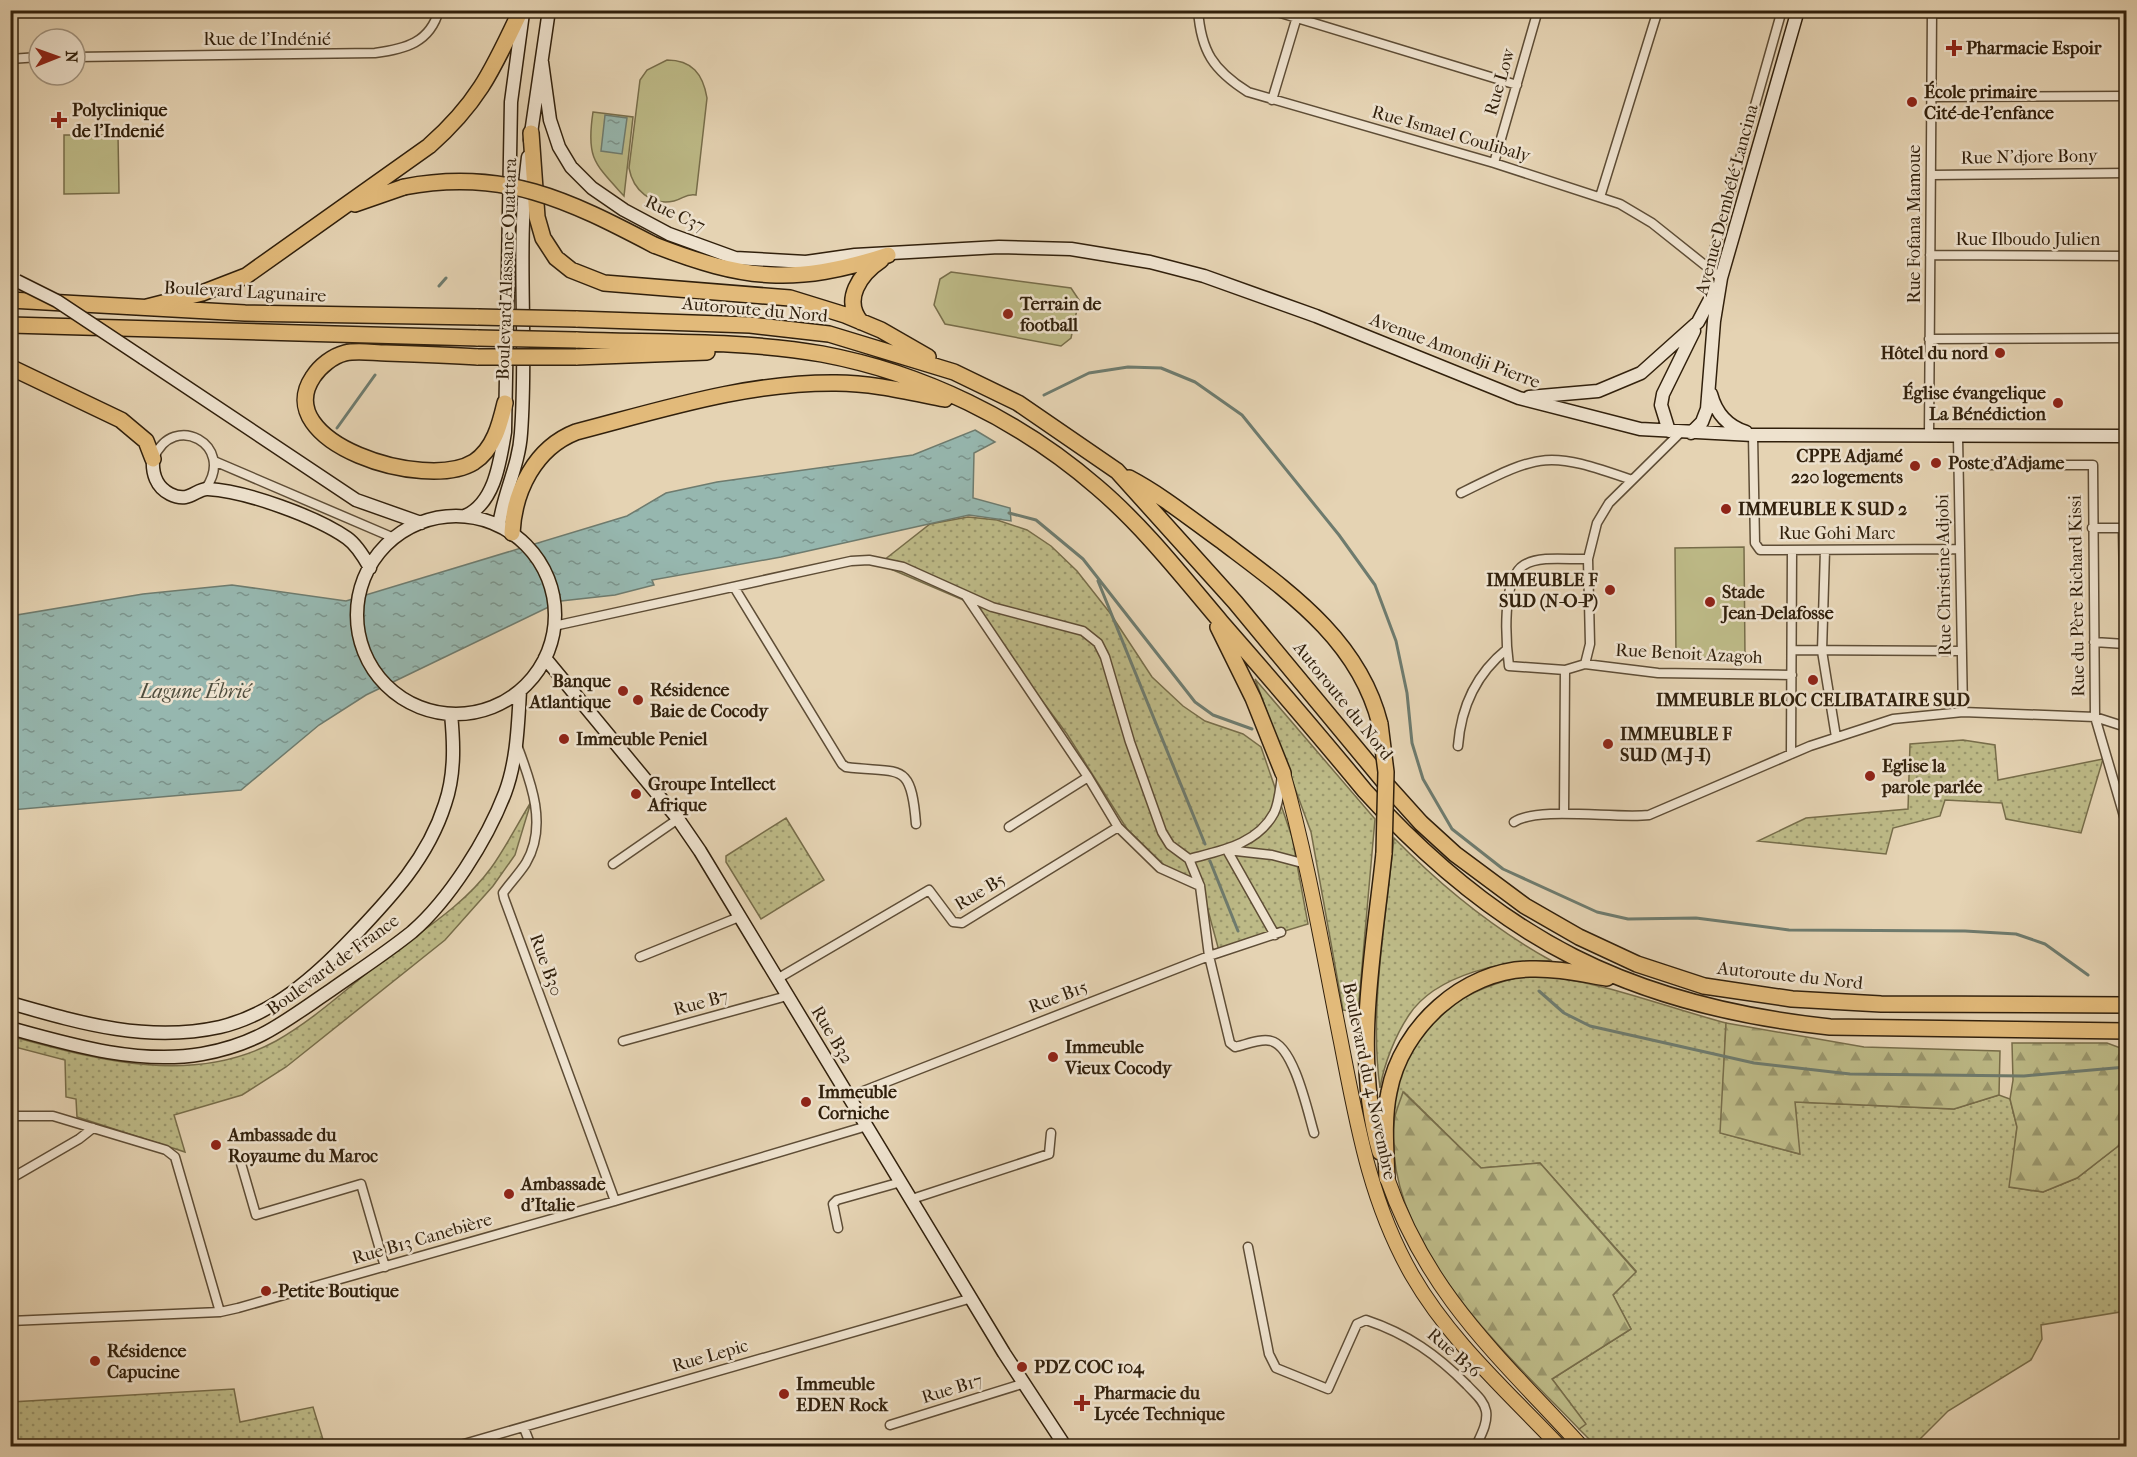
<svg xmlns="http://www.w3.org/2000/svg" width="2137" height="1457" font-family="'IM FELL French Canon',serif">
<defs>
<pattern id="green-dots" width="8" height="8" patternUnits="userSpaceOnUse" patternTransform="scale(1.5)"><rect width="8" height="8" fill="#bdba87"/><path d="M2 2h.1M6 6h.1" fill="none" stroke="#9a976d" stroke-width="1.8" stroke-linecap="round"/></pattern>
<pattern id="forest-firs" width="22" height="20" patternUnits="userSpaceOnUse" patternTransform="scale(1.5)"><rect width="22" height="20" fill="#bdba87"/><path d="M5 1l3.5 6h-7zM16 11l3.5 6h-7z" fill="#9a976d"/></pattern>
<pattern id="water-ripples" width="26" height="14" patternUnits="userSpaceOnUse" patternTransform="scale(1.5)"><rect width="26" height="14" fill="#96b7af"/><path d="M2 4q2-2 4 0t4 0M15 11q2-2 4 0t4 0" fill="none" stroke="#7b948d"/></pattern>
</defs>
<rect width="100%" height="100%" fill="#e5d3b3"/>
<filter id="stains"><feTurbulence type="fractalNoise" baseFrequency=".00333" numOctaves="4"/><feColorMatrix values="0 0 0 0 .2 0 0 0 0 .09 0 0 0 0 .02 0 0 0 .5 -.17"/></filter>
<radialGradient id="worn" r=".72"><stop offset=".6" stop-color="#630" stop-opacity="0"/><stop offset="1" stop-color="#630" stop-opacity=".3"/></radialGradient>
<path fill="url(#green-dots)" stroke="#776d4a" stroke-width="1.5" d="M968,517L997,520L1027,530L1051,546L1077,571L1110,613L1152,677L1183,706L1205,721L1243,734L1261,747L1292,837L1308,924L1219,951L1202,888L1165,866L1127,829L1067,734L968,602L879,564L930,524Z
M1255,679L1375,819L1358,1012L1343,1010L1311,832Z
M1963,740L1995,745L1998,780L2103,759L2081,833L2006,819L2002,803L1945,800L1940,816L1893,828L1886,854L1758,841L1806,818L1908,809L1910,744Z
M531,802L515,855L493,886L445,940L286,1067L242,1095L174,1115L185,1152L77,1117L76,1099L66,1097L65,1060L11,1046L10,1036C96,1059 192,1087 276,1041C313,1020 344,991 377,965C416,934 462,908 491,868C506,847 518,823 531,802Z
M786,818L824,880L761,919L726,862V856Z
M1394,838C1441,886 1492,928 1552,961C1507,959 1436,974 1409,1015C1395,1036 1384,1064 1380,1088C1369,1010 1386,917 1394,838Z
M1530,975C1597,979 1661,1006 1726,1023L1721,1133L1799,1154L1795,1102L1954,1109L1999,1095L2010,1099L2017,1127L2010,1187L2043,1192L2077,1178L2126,1140V1311L2041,1325L2042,1339L2031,1360L1948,1411L1913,1446H1596L1579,1429L1585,1423L1552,1379L1631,1329L1613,1295L1636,1271L1540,1163L1481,1168L1404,1092L1394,1120L1391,1118C1394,1103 1396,1087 1400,1073C1420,1014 1473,986 1530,975Z
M234,1389L240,1422L313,1407L325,1446H11V1402Z"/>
<path fill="url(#forest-firs)" stroke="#776d4a" stroke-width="1.5" d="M1726,1023L1864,1047L2000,1051L1999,1095L1954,1109L1795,1102L1800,1154L1720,1133Z
M2012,1043H2107L2126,1050V1059L2121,1064V1099L2126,1140L2077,1178L2043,1192L2009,1187L2017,1127L2010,1099L2013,1080Z
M1403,1092L1481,1168L1540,1163L1636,1272L1613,1295L1631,1329L1552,1379L1586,1424L1579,1429C1504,1351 1382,1242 1394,1122C1395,1112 1400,1102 1403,1092Z"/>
<path fill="#bdba87" stroke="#776d4a" stroke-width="1.5" d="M667,60C692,60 703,74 707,98L696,195C686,193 683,199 674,201C651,206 633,190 629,168L640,80L647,70Z
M593,112L633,117L624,196C594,163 586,158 593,112Z
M64,135H118L119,193L64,194Z
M951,272L1071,288L1079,300L1071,338L1061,346L945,324L934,305L940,279Z
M1744,547L1745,657L1676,658L1675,548Z"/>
<path fill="url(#water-ripples)" stroke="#6e7b6e" stroke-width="1.5" d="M605,115L627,118L622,154L601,151Z
M975,430L995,442L974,453L973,498L1010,508L1011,521L969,515L781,557L652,580L654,585L615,595L561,601L366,695L319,725L241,790L11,810V616L143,594L232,585L346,601L627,516L666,493L717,482L913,455Z"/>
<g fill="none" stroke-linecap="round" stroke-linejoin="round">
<path stroke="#6e7b6e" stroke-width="3" d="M439,286L446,278
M1044,395L1089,373L1128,367L1161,368L1195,382L1242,415L1339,535L1375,585L1396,641L1407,693L1412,743L1423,779L1452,829L1503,869L1597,912L1628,919L1696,918L1789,930L1965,931L2016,934L2045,944L2088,975
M337,428L375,375
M1009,513L1036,520L1083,559L1195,702L1213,715L1252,729
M1098,581L1205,844
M1210,861L1238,931
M1539,991L1564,1013L1590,1026L1754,1063L1850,1074L2024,1076L2126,1067"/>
<g stroke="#5e4d36" stroke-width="11">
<path id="street" d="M1198,10C1201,51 1213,70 1248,92L1494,163L1620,204L1652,223L1721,278
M1271,10L1517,85
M1932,13L2126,14
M75,57L375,53C405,49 430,43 439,10
M10,59L39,57
M1930,97L2126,96
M1272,100L1299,10
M1494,163L1538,10
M1931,175L2126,173
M1600,197L1658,10
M1930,255L2126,256
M1709,268L1782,10
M1929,339L2126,338
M1753,435L1755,543L1760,550L1960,549
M1929,437L1932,10
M1958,437L1963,712
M154,458C173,411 236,445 206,488
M214,461L394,538
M1959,465H2093L2095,717L2126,823
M1461,493C1542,453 1546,450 1632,480
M2092,528H2123L2125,644L2094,642
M1825,550L1822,651L1836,737
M734,587L842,764L846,767C901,774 911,760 916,824
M966,596L1088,777L1118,827L1160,868L1200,886
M554,626L851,561L869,560L903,567L992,607L1083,631L1098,643L1105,657L1130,742L1162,832L1170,845L1189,859C1219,851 1257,845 1274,813C1279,803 1280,788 1282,776
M1792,650L1962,651
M1585,664L1658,673L1792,675
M1565,670L1509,666C1506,643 1501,579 1524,565C1540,555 1570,560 1588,559
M517,745C531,782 548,826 526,863C519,874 510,883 503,893L504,898L615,1201
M1458,746C1461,706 1476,674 1507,649
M1791,754L1792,550
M1564,814L1565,670L1585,664L1590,644L1588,559L1597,523L1609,503L1680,433
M1514,822C1538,806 1616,819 1649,815L1810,746L1893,719L1963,712L2095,717L2126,727
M1009,827L1088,777
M1227,850L1275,935
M1227,850L1272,855L1306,864
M1189,859L1200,886L1209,956L1230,1043L1235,1047C1245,1045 1261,1038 1271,1041C1294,1046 1308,1113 1314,1133
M613,864L678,819
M640,957L739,917
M777,979L929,890L953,922L962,923L1118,827
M623,1041L787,996
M848,1097L1209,956L1281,932
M10,1116H53L166,1150L175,1157L220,1312
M240,1160L256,1215L361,1184L385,1267
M10,1179L79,1139L93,1128
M912,1199L1049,1154L1051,1133
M838,1228L833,1204L837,1200L901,1182
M1248,1247L1269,1354L1276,1368L1328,1389L1357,1324L1366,1320C1408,1334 1437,1355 1467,1385C1474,1393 1484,1400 1486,1411C1488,1423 1481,1435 1476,1446
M10,1321L220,1312L238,1308L615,1201L867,1126
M890,1425L1025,1383
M524,1428L531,1446
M457,1446L972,1298"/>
</g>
<g stroke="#31200c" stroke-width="15">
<path id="secondary" d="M542,62L550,120L559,147L571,167L592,188L624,210L669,234L735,258L806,262L855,255L999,247L1071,249L1150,262L1204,276L1316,316L1519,398L1640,429L1753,435L2126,436
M530,140L549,10
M143,358L356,500L421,523
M1711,394C1716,413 1727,426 1746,432
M1529,397L1598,391L1641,373L1698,322L1716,288
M1669,431L1661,405L1663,394L1694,331
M1691,433L1702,422L1707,409L1714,321L1721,278L1798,10
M153,459C152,473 156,487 170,494C190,504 196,488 208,489C246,491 317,517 347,538C357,545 364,557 370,568
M465,516C495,503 500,461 505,432L511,102L523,13
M357 615a99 99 0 1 1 198 0a99 99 0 1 1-198 0Z
M499,526C503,494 519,466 521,433C528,341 516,249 528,157
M545,658L678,819L700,851L1004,1353L1065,1446
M10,1003C80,1023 147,1043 220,1027C274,1014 316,976 353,937C391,897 428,858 445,804C455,775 454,744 451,714
M10,1028C71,1045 139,1065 202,1054C259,1044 285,1021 331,990C358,971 386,953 412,932C449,900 487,840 505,793C517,761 518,725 520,691"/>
</g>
<g stroke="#31200c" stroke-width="16">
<path id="primary" d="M1283,773C1308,861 1323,952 1341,1042C1357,1124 1370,1202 1412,1275C1450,1341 1507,1391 1559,1446
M1387,1178C1428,1296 1500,1357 1581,1446"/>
</g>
<g stroke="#31200c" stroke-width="18">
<path id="highway" d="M531,133L537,217L543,238L556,258L571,270L604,283L790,298L845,315L881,330L928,357
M355,204L404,187
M654,245C744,280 795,286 888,255
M10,300L245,313L478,317
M147,307L202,293L246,276L429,146C479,102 493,69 521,10
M576,319L750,325L829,334L954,372L1018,403L1117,471L1235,602L1385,783L1421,823L1455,854L1525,906L1579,937L1637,964L1704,986L1792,999L1881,1004L2126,1005
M861,322C842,300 860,274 881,260
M10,325L478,338
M576,340C657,343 742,340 822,354C923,373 1020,420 1097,487C1143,526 1182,576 1221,622C1270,678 1318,734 1365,791C1499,939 1631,1006 1830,1027L2126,1031
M478,357C447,355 417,354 386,353C374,353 358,350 345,353C333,356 320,366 313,377C269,442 425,492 474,462C494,449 500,424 505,403
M576,357L707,352
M10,367L121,420L146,441L153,459
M1129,478C1163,496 1192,520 1223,542C1289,592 1359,640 1380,724
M512,533C514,491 535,448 576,432C661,410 747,382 836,383C873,383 909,392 945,399
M1218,627L1253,698L1283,773
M1380,1152C1352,1055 1374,951 1384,853
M1387,1178C1386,1150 1383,1120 1389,1092C1401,1027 1464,970 1530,969C1557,968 1582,974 1607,978"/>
</g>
<use href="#street" stroke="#eee2ce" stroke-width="8"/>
<use href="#secondary" stroke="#eee2ce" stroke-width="12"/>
<use href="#primary" stroke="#e2ba7a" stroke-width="14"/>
<use href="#highway" stroke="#e2ba7a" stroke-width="15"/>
<g stroke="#31200c" stroke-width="15" stroke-linecap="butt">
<path id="secondary-bridge" d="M17,281L57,301L143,358"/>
</g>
<g stroke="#31200c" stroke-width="18" stroke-linecap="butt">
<path id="highway-bridge" d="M404,187C504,168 568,200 654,245
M478,317L576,319
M478,338L576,340
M478,357H576
M1380,724L1386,772L1384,853"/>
</g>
<use href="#secondary-bridge" stroke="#eee2ce" stroke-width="12"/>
<use href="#highway-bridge" stroke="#e2ba7a" stroke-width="15"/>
</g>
<g fill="#8f2418" stroke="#eee2ce" stroke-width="2">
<path d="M1951 39h6v6h6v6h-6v6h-6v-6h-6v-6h6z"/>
<circle cx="1912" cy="102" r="6"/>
<path d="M56 111h6v6h6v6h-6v6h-6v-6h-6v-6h6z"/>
<circle cx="1008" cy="314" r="6"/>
<circle cx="2000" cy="353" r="6"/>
<circle cx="2058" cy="403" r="6"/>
<circle cx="1936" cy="463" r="6"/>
<circle cx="1915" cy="466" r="6"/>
<circle cx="1726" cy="509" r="6"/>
<circle cx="1610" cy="590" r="6"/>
<circle cx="1710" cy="602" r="6"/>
<circle cx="1813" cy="680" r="6"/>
<circle cx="623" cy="691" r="6"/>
<circle cx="638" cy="700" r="6"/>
<circle cx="564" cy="739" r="6"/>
<circle cx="1608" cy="744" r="6"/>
<circle cx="1870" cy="776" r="6"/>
<circle cx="636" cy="794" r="6"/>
<circle cx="1053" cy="1057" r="6"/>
<circle cx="806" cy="1102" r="6"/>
<circle cx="216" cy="1145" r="6"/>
<circle cx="509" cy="1194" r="6"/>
<circle cx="266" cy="1291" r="6"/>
<circle cx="95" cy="1361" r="6"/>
<circle cx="1022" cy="1367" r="6"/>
<circle cx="784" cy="1394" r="6"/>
<path d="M1079 1394h6v6h6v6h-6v6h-6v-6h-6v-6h6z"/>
</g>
<g text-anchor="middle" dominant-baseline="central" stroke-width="5" stroke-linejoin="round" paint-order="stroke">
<g font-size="18" fill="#31200c" stroke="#eee2ce">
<text x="267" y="39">Rue de l'Indénié</text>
<text transform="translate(1500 82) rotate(-74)">Rue Low</text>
<text transform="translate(1451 134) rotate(16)">Rue Ismael Coulibaly</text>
<text transform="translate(2029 157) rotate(-1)">Rue N'djore Bony</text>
<text transform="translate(1727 200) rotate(-75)">Avenue Dembélé Lancina</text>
<text transform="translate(675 214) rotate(25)">Rue C37</text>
<text transform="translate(1914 224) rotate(-90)">Rue Fofana Mamoue</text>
<text x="2028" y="239">Rue Ilboudo Julien</text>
<text transform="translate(507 269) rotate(-88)">Boulevard Alassane Ouattara</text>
<text transform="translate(245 292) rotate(3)">Boulevard Lagunaire</text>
<text transform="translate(755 310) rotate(5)">Autoroute du Nord</text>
<text transform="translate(1455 351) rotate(21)">Avenue Amondji Pierre</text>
<text x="1837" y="533">Rue Gohi Marc</text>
<text transform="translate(1944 575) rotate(-91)">Rue Christine Adjobi</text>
<text transform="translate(2077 596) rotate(-91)">Rue du Père Richard Kissi</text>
<text transform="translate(1689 654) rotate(3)">Rue Benoit Azagoh</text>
<text transform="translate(1343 701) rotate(51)">Autoroute du Nord</text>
<text transform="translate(980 892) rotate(-31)">Rue B5</text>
<text transform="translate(333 965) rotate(-36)">Boulevard de France</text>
<text transform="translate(546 965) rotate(70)">Rue B30</text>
<text transform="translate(1790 976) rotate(6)">Autoroute du Nord</text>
<text transform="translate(1058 997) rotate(-21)">Rue B15</text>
<text transform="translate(701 1003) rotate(-15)">Rue B7</text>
<text transform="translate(832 1035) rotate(59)">Rue B32</text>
<text transform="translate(1369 1081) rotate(78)">Boulevard du 4 Novembre</text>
<text transform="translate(422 1239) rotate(-16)">Rue B13 Canebière</text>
<text transform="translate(1454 1353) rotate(41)">Rue B36</text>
<text transform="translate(710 1356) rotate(-16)">Rue Lepic</text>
<text transform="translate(952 1389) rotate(-17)">Rue B17</text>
</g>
<g font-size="18" font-weight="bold" fill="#31200c" stroke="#eee2ce" text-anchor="start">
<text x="1966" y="48">Pharmacie Espoir</text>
<text x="1924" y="92">École primaire<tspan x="1924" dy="21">Cité-de-l'enfance</tspan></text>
<text x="72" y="110">Polyclinique<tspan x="72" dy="21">de l'Indenié</tspan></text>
<text x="1020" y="304">Terrain de<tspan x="1020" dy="21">football</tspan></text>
<text x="1988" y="353" text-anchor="end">Hôtel du nord</text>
<text x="2046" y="393" text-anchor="end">Église évangelique<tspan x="2046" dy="21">La Bénédiction</tspan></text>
<text x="1903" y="456" text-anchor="end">CPPE Adjamé<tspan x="1903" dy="21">220 logements</tspan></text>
<text x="1948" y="463">Poste d'Adjame</text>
<text x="1738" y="509">IMMEUBLE K SUD 2</text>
<text x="1598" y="580" text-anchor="end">IMMEUBLE F<tspan x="1598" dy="21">SUD (N-O-P)</tspan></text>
<text x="1722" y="592">Stade<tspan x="1722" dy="21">Jean-Delafosse</tspan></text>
<text x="611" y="681" text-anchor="end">Banque<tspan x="611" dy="21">Atlantique</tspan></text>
<text x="650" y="690">Résidence<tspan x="650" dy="21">Baie de Cocody</tspan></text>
<text x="1813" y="700" text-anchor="middle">IMMEUBLE BLOC CELIBATAIRE SUD</text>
<text x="1620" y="734">IMMEUBLE F<tspan x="1620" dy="21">SUD (M-J-I)</tspan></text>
<text x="576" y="739">Immeuble Peniel</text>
<text x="1882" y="766">Eglise la<tspan x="1882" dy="21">parole parlée</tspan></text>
<text x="648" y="784">Groupe Intellect<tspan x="648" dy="21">Afrique</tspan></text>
<text x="1065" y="1047">Immeuble<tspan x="1065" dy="21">Vieux Cocody</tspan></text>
<text x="818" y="1092">Immeuble<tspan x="818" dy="21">Corniche</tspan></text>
<text x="228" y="1135">Ambassade du<tspan x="228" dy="21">Royaume du Maroc</tspan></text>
<text x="521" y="1184">Ambassade<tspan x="521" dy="21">d’Italie</tspan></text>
<text x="278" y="1291">Petite Boutique</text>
<text x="107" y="1351">Résidence<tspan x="107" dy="21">Capucine</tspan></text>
<text x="1034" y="1367">PDZ COC 104</text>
<text x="796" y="1384">Immeuble<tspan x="796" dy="21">EDEN Rock</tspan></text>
<text x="1094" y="1393">Pharmacie du<tspan x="1094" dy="21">Lycée Technique</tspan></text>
</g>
<g font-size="20" font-style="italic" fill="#4f4d3d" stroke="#eee2ce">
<text x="195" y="691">Lagune Ébrié</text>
</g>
</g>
<rect width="2137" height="1457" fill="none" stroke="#e5d3b3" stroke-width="36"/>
<rect x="12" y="12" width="2113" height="1433" fill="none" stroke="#31200c" stroke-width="3"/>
<rect x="18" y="18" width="2101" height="1421" fill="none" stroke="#31200c" stroke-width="1.5"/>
<g transform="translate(57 57) rotate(89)"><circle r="28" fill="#eee2ce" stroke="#a29480" stroke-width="1.5"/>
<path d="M0-4.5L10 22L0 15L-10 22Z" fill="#8f2418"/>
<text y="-9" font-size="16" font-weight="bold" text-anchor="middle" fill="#31200c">N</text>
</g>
<rect width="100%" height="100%" filter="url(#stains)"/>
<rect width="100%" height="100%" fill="url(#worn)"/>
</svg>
